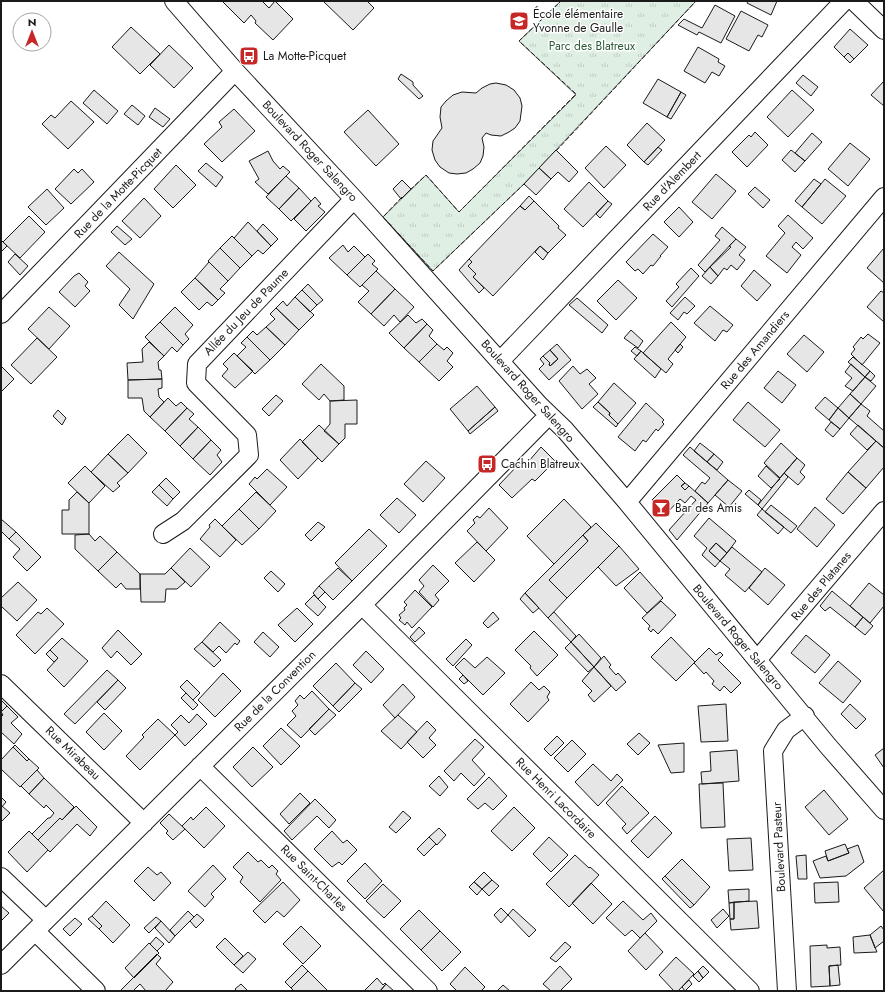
<svg xmlns="http://www.w3.org/2000/svg" width="885" height="992" font-family="Jost,sans-serif">
<defs>
<pattern id="park-tufts" width="24" height="20" patternUnits="userSpaceOnUse"><rect width="24" height="20" fill="#e0efe3"/><path d="M3 7l-1-3M5 7V3M7 7l1-3M15 17l-1-3M17 17v-4M19 17l1-3" fill="none" stroke="#c0ccc2"/></pattern>
</defs>
<rect width="100%" height="100%" fill="#fff"/>
<path fill="url(#park-tufts)" stroke="#6a6a6a" d="M561,1H696L524,184L433,271L383,217L426,175L459,212L576,95L519,41Z"/>
<path fill="#e6e6e6" stroke="#1a1a1a" d="M225,1H262L269,8L275,1L293,19L273,40L255,23L256,21L251,15L244,23L223,2Z
M323,1H367L374,8L353,30Z
M748,1H777L771,15L747,3Z
M715,5L735,16L721,43L699,32L697,35L678,25L684,19L702,28Z
M741,11L768,25L762,37L758,35L749,51L726,39Z
M131,27L160,54L140,74L112,47Z
M850,29L868,45L854,59L848,53L844,57L834,47Z
M169,45L193,68L174,88L150,65Z
M698,47L719,59L718,62L725,66L719,76L712,72L705,83L684,71Z
M848,53L854,59L850,63L844,57Z
M401,74L413,82V85L423,96L419,99L398,79Z
M803,75L818,87L811,96L796,83Z
M658,79L681,92L667,117L643,103Z
M884,81V106L871,95Z
M496,83L506,85L514,90L520,98L522,106L520,121L515,128L509,132L501,136L491,135L486,133L482,138L484,147L483,156L480,163L473,169L466,173L457,174L449,173L440,167L435,160L432,150L433,141L442,128L440,117L441,107L446,101L453,95L462,92L476,93L482,88L490,84Z
M94,90L118,111L107,124L83,103Z
M792,90L814,110L788,137L767,117Z
M681,92L686,95L671,119L667,117Z
M71,101L94,122L68,149L42,124L51,115L55,118Z
M132,105L145,116L138,125L124,114Z
M155,108L170,119L163,127L149,117Z
M234,109L255,131L222,162L204,144L222,127L219,122Z
M368,110L399,144L376,166L344,132Z
M647,123L665,140L644,162L627,145Z
M755,132L768,145L747,167L732,152L749,135L751,137Z
M812,133L822,142L805,161L795,153Z
M850,143L870,159L848,186L828,169Z
M606,146L626,165L604,188L585,168Z
M658,147L662,150L648,165L644,162Z
M556,150L578,172L569,182L558,172L551,179L539,168Z
M791,150L805,161L795,172L782,160Z
M268,151L273,161L280,169L283,166L290,172L268,194L255,182L259,179L249,161Z
M206,163L223,177L216,187L198,171Z
M176,165L196,185L173,208L154,189Z
M539,168L551,179L536,195L524,184Z
M74,169L78,173L82,169L94,182L71,204L55,189Z
M716,174L736,191L712,219L692,202Z
M286,176L299,188L279,209L266,197Z
M814,179L821,184L802,207L795,201Z
M825,179L846,196L822,224L802,207Z
M402,180L411,189L401,199L393,189Z
M589,182L608,201L583,227L564,209Z
M755,187L770,200L763,208L748,194Z
M299,188L311,201L291,221L279,209Z
M47,189L64,208L46,225L28,207Z
M529,196L534,201L525,210L520,206Z
M315,197L321,204L318,206L325,212L306,231L294,219Z
M144,198L161,216L140,238L122,221Z
M534,201L559,226L558,228L566,235L548,253L540,246L493,296L473,277L476,274L468,266L472,262L469,259L520,206L525,210Z
M608,201L612,204L600,218L596,214Z
M679,207L693,222L679,237L664,222Z
M788,215L813,238L803,249L796,242L792,247L801,255L787,273L766,256L785,233L778,226Z
M29,216L45,232L20,258L3,242Z
M248,222L271,246L263,254L258,250L252,256L234,238Z
M263,224L278,239L271,246L257,231Z
M117,226L132,239L125,245L111,232Z
M722,227L736,239L705,272L698,265L720,240L715,236Z
M653,234L668,247L660,256H661L653,266L651,265L643,274L638,269L635,271L626,262Z
M232,236L252,256L240,268L220,248Z
M736,239L746,247L739,255L745,260L737,270L731,265L727,270L724,268L718,276L710,267L731,247L729,246Z
M1,240L7,246L1,252Z
M343,245L348,252L354,246L365,257L347,275L329,258Z
M540,246L548,253L543,260L535,252Z
M220,248L240,268L228,281L208,261Z
M884,248V283L867,268Z
M119,252L154,284L133,319L119,305L130,289L106,266Z
M15,254L28,266L20,275L8,262Z
M368,254L375,261L372,264L378,269L360,287L347,275Z
M469,259L472,262L468,266L476,274L473,277L484,288L479,293L459,270Z
M209,262L228,281L220,289L225,293L218,300L195,278Z
M710,267L718,276L711,284L702,276Z
M691,268L699,276L672,307L666,301L679,287L676,284Z
M754,270L771,285L757,301L741,286Z
M376,271L395,289L371,314L358,302L369,291L362,285Z
M79,273L88,282L85,286L90,291L75,307L59,292L74,276Z
M195,278L218,300L212,306L207,302L199,310L181,292Z
M618,280L637,298L616,320L597,301Z
M308,284L323,300L317,305L302,290Z
M395,289L414,307L400,322L394,315L384,326L371,314Z
M302,290L317,305L310,312L295,297Z
M881,291L884,293V322L867,307Z
M295,297L314,315L299,330L276,308L283,301L287,306Z
M685,297L695,306L687,314L684,312L678,320L670,313Z
M577,298L608,325L602,333L569,305Z
M710,306L733,325L727,332L723,330L715,341L694,323Z
M49,307L70,326L49,349L28,329Z
M175,307L193,325L185,334L189,339L183,345L160,322Z
M276,308L299,330L285,345L266,327L275,319L270,314Z
M408,315L416,323L422,319L427,324L404,348L389,333Z
M160,322L183,345L177,352L172,347L164,356L145,337Z
M671,322L686,337L668,359L673,364L666,373L643,353Z
M427,324L433,330L429,336L437,344L419,362L404,348Z
M266,327L285,345L270,360L247,337L253,331L257,335Z
M631,330L643,341L638,348L624,338Z
M868,334L880,343L862,365L851,354L855,349L853,347L861,337L863,339Z
M804,335L824,352L807,372L787,354Z
M247,337L270,360L255,374L237,356L246,347L241,343Z
M37,338L57,357L31,384L11,365Z
M149,342L164,356L158,362L159,370H161L162,379L128,380L127,363L143,362L142,349Z
M437,344L444,350L447,347L453,353L447,361L453,367L439,381L419,362Z
M557,344L571,360L549,380L539,369L544,364L540,359L543,356L550,363L549,364L550,366L558,359L550,350Z
M680,344L683,347L678,353L675,350Z
M635,347L641,351L637,356L631,351Z
M550,350L558,359L550,366L549,364L550,363L543,356Z
M641,351L661,369L655,378L634,359Z
M234,353L253,371L235,388L222,376L228,369L223,364Z
M853,357L870,371L865,377L848,362Z
M321,364L344,386V400L330,401L324,394L319,400L302,384Z
M851,364L865,377L853,391L845,386L852,378L845,372Z
M1,366L14,379L1,392Z
M573,366L580,374L587,369L596,378L589,384L598,394L582,409L559,381Z
M778,371L796,385L782,403L764,388Z
M870,371L875,376L871,381L865,377Z
M865,377L876,386L861,404L850,394Z
M162,379V388L158,389L159,397L164,402L150,417L144,411L142,398H128V380Z
M614,383L636,403L618,424L609,415L610,413L598,402Z
M477,386L495,407L468,431L450,409Z
M850,394L861,404L849,418L838,408Z
M276,395L283,401L269,416L262,409Z
M825,397L838,408L829,420L815,408Z
M168,398L176,406L181,402L187,408L165,431L150,417Z
M357,400V424H345V438L339,444L324,431L330,424V401Z
M598,402L610,413L609,415L618,424L616,427L593,407Z
M748,402L780,430L765,447L733,420Z
M646,403L664,420L662,422L664,424L658,431L656,429L646,442L643,440L635,451L618,437Z
M861,404L870,411L867,416L884,431V448L849,418Z
M495,407L498,411L470,434L468,431Z
M187,408L194,414L189,419L198,427L180,446L165,431Z
M838,408L849,418L840,429L829,420Z
M58,410L66,418L62,425L53,416Z
M831,422L840,429L833,437L825,430Z
M319,425L339,444L322,462L302,442Z
M858,425L876,441L867,450L850,434Z
M198,427L211,440L193,459L180,446Z
M128,434L147,453L128,473L108,454Z
M300,439L318,458L298,479L280,460Z
M211,440L221,450L217,455L222,462L210,475L193,459Z
M876,441L884,448V467L866,488L848,472Z
M700,443L714,454L707,462L694,451Z
M781,443L797,458L780,478L764,463Z
M541,447L555,461L535,481L532,479L512,498L499,485L518,465L522,469Z
M690,447L728,480L708,503L695,491L702,482L705,484L710,478L683,455Z
M108,454L128,473L117,483L120,486L113,492L91,472Z
M714,454L723,462L717,470L707,462Z
M797,458L805,465L800,472L805,477L798,485L784,473Z
M426,461L445,478L423,502L404,484Z
M85,466L105,486L89,503L68,483Z
M766,466L780,479L771,488L758,476Z
M267,469L287,487L270,505L249,484L255,477L257,479Z
M848,472L866,488L843,514L826,499Z
M784,473L788,477L762,509L758,505Z
M677,475L685,483L681,486L685,490L689,486L708,503L677,540L669,530L696,500L691,496L685,503L680,499L666,514L652,500Z
M166,478L180,492L173,499L159,485Z
M728,480L742,491L729,507L715,495Z
M685,483L689,486L685,490L681,486Z
M159,485L173,499L167,506L152,492Z
M749,490L761,500L758,505L745,494Z
M77,492L89,503V534H62V510H69V500Z
M256,492L276,511L259,529L239,509Z
M397,498L416,515L399,533L380,515Z
M564,499L591,527L554,564L527,536Z
M771,505L797,526L791,533L765,512Z
M815,507L835,525L817,547L797,529Z
M489,508L508,528L486,551L467,531L475,523L473,520L477,516L480,518Z
M239,509L259,529L242,545L222,526Z
M762,509L784,527L778,534L757,515Z
M709,518L736,541L727,553L716,543L709,551L720,561L715,567L702,555L707,548L694,536Z
M1,519L16,532L9,539L1,531Z
M215,519L236,540L220,557L200,539L210,527L209,525Z
M318,522L325,527L311,541L305,535Z
M596,523L619,546L567,598L549,580L588,541L583,535Z
M369,529L387,546L352,581L335,563Z
M16,532L41,557L27,571L13,557L20,549L9,539Z
M89,534L95,541L100,536L117,552L98,571L75,549V535Z
M583,535L588,541L549,580L567,598L548,618L525,593Z
M477,542L495,560L474,582L455,563Z
M716,543L727,553L720,561L709,551Z
M619,546L639,569L616,586L598,567Z
M732,547L762,572L745,592L725,575L730,569L720,561Z
M190,548L210,567L191,587L171,568Z
M117,552L140,574V589H126L121,583L116,588L98,571Z
M433,565L449,581L435,595L439,600L433,607L419,592L424,586L419,580Z
M171,568L185,582L177,589H166L165,602H141L140,574H165Z
M338,568L352,581L333,600L319,586Z
M765,568L785,585L768,605L749,588Z
M271,571L285,584L278,592L264,578Z
M640,572L663,598L647,613L624,588Z
M18,582L37,600L17,621L1,606V598Z
M869,583L884,595V606L870,623L850,606Z
M319,586L325,592L318,599L313,593Z
M415,590L432,607L412,628L407,622L405,625L399,620L401,618L399,615L405,610L404,608L407,605L404,602Z
M832,591L863,617L855,627L830,607L825,611L820,606Z
M525,593L539,608L533,613L520,599Z
M314,595L326,607L318,616L305,604Z
M661,601L676,615L658,634L653,629L651,632L648,629L650,626L642,618Z
M47,608L64,624L35,654L16,635L38,612L41,614Z
M297,608L313,624L295,642L278,625Z
M493,612L499,619L488,628L483,623Z
M554,612L576,636L571,642L548,618Z
M863,617L873,626L865,635L855,627Z
M220,622L240,641L237,645L235,643L226,653L219,646L213,652L202,642Z
M419,627L425,633L415,642L410,637Z
M118,630L142,654L131,665L117,651L111,658L102,648Z
M534,631L558,655L537,676L530,668L531,666L515,650Z
M263,632L279,647L270,657L254,642Z
M579,634L601,658L594,667L571,642Z
M806,635L830,655L815,673L791,653Z
M671,637L695,662L676,681L651,657Z
M62,638L88,661L64,687L47,670L58,658L50,650Z
M466,639L472,645L453,666L446,659Z
M202,642L221,660L214,667L194,649Z
M571,642L594,667L588,672L565,648Z
M709,648L716,655L720,652L723,655L718,660L741,683L731,693L724,686L720,691L712,684L714,681L706,672L704,674L694,663Z
M50,650L58,658L54,662L46,654Z
M366,651L384,669L371,683L353,665Z
M604,656L611,665L609,667L616,675L618,673L626,682L616,691L594,667Z
M487,657L505,673L483,695L455,667L464,658L475,668Z
M838,661L861,681L843,703L819,683Z
M336,663L355,683L333,706L313,686Z
M594,667L611,686L594,702L588,695L592,691L582,681Z
M107,670L118,680L75,724L64,714Z
M223,673L241,691L215,717L198,700Z
M463,675L468,681L464,684L459,679Z
M118,680L126,688L105,710L97,702Z
M187,680L200,693L193,700L180,687Z
M531,682L539,690L544,686L550,692L547,697L549,700L528,722L510,704Z
M355,683L362,689L339,712L333,706Z
M403,684L415,697L395,718L383,705Z
M312,691L329,709L301,738L287,725L296,716L292,711L298,705L295,701L300,695L304,699Z
M186,693L198,705L193,710L181,698Z
M1,700L7,706L1,712Z
M726,704L728,741L701,742L698,706Z
M850,704L866,719L856,729L841,714Z
M7,706L18,717L11,723L22,734L14,744L1,732V717L3,715L1,712Z
M329,709L336,715L315,735L309,729Z
M104,713L122,731L104,750L86,732Z
M197,714L207,724L185,746L175,735L178,732L171,725L181,715L189,723Z
M398,715L417,732L401,749L381,731Z
M158,719L175,735L140,770L126,756L144,737L142,735Z
M427,721L436,730L429,738L436,745L423,758L407,742Z
M281,728L300,746L281,765L263,746Z
M639,733L650,743L638,755L627,744Z
M557,736L564,743L551,756L544,749Z
M475,739L484,747L472,760L485,774L474,786L461,773L454,781L444,771Z
M572,740L586,754L568,772L554,758Z
M684,743V772L671,773L658,745Z
M15,745L29,759L27,761L13,747Z
M13,747L27,761L29,759L39,768L20,787L1,769V760Z
M253,747L273,767L252,787L233,767Z
M884,748V768L875,755Z
M737,750L739,781L702,784L701,772L711,771L710,752Z
M593,764L611,781L617,774L623,780L598,806L575,782Z
M37,770L44,778L29,794L21,786Z
M439,776L448,787L440,796L429,786Z
M489,777L507,796L493,810L485,803L478,809L467,799Z
M44,778L74,807L62,820L60,818L38,840L32,834L48,818H50L54,813L46,805L44,808L29,794Z
M723,783L725,827L701,828L699,784Z
M622,786L649,813L627,834L622,828L626,824L606,803Z
M824,790L848,819L829,835L805,807Z
M300,793L310,803L289,824L280,814Z
M1,797L6,802L1,808Z
M315,799L336,820L329,828L317,816L292,840L284,831Z
M2,806L10,813L1,822V808Z
M76,806L97,827L90,836L77,824L50,852L38,840L60,818L62,820Z
M206,807L225,826L204,848L182,826L191,817L193,820Z
M514,807L535,828L512,851L491,831Z
M403,811L411,818L396,833L389,827Z
M169,814L185,829L173,840L166,833L168,831L160,823Z
M655,816L672,833L648,858L631,841Z
M439,828L446,835L437,845L429,837Z
M29,831L48,850L27,872L8,852Z
M332,831L343,843L347,840L357,850L342,865L339,862L332,867L314,849Z
M429,837L436,844L424,856L417,849Z
M549,837L568,855L551,872L533,854Z
M751,838L753,870L729,871L727,839Z
M845,844L849,853L828,861L825,851Z
M858,845L864,862L846,876L820,878L813,861L826,856L828,861L849,853L847,849Z
M248,852L258,862L261,860L269,868L272,865L278,871L276,874L281,880L260,902L240,882L243,877L233,867Z
M575,855L589,868L590,867L599,875L569,907L546,884Z
M806,855L807,879H798L796,856Z
M682,859L710,887L694,905L665,876Z
M365,863L382,881L365,899L347,881Z
M213,865L226,879L211,894L214,897L205,907L188,891Z
M148,867L157,875L161,872L171,883L154,901L134,881Z
M884,870V912L864,888Z
M484,872L492,880L482,889L474,882Z
M665,876L694,905L690,908L662,879Z
M492,880L499,886L489,896L482,889Z
M283,882L300,900L284,917L277,911L265,923L253,911Z
M474,882L482,889L477,895L469,887Z
M838,882L839,902L815,903L814,883Z
M591,883L612,904L593,924L572,903Z
M383,884L401,901L384,918L366,901Z
M749,889V901L729,903L728,890Z
M106,901L130,925L113,943L99,929L102,926L92,916Z
M623,901L643,920L651,913L657,921L640,938L632,930L625,936L606,918Z
M757,901L759,928L731,930L730,919H734V902Z
M734,902V919H730L729,903Z
M1,906L9,913L1,921Z
M501,908L508,915L501,923L494,915Z
M513,909L536,930L529,937L508,915Z
M723,909L729,916L717,928L711,920Z
M419,910L440,931L421,950L400,929Z
M188,911L194,917L175,936L170,930Z
M197,914L204,920L196,928L190,921Z
M92,916L102,926L99,929L88,919Z
M156,917L161,921L149,933L144,928Z
M75,918L82,924L70,936L63,929Z
M161,921L175,936L169,943L155,928Z
M301,926L321,946L303,964L283,944Z
M881,926L884,930V941L875,948L870,935Z
M440,931L461,952L442,971L421,950Z
M645,933L663,952L646,970L628,951Z
M870,935L877,952L854,953L853,937Z
M156,937L164,944L157,951L150,944Z
M225,938L243,956L234,965L216,947Z
M565,942L571,947L556,962L550,958Z
M149,943L159,953L134,978L125,968Z
M827,945V948L840,947L841,965L829,966L830,986L811,987L810,946Z
M248,952L256,959L243,973L234,965Z
M157,954L161,958L156,964L173,982L165,991H146L140,984L133,991H120Z
M676,957L694,974L678,991H674L659,975Z
M302,965L308,971L291,988L285,982Z
M838,965L840,985L830,986L829,966Z
M560,966L572,979L560,991H551L543,984Z
M703,966L709,972L703,978L698,971Z
M465,967L485,987L481,991H457L450,984Z
M308,971L328,991H294L291,988Z
M698,971L703,978L699,982L693,976Z
M377,978L383,985L385,983L386,984L380,991H364Z
M689,980L692,984L685,991L682,987Z
M241,984L248,991H237L235,989Z
M386,984L394,991H380Z
M503,985L510,991H497Z"/>
<g fill="none" stroke-linecap="round" stroke-linejoin="round">
<g stroke="#1a1a1a" stroke-width="20">
<path id="street" d="M174,1L235,71L354,199L539,405L565,430L627,502L828,746L884,810
M854,1L884,30
M1,314L235,71
M500,361L844,1
M627,502L884,197
M163,534L183,521L249,455L247,435L196,383L197,364L354,199
M362,605L750,991
M757,660L884,511
M1,684L144,823
M200,766L428,991
M1,877L46,920
M35,931L96,991
M1,965L362,605L549,415
M787,991L773,751L786,730L805,716"/>
</g>
<use href="#street" stroke="#fff" stroke-width="18"/>
<path stroke="#1a1a1a" stroke-width="1" stroke-dasharray="5 2" stroke-linecap="butt" d="M556,151L696,1
M410,190L426,175L459,212L576,94L519,41L561,1
M402,197L383,217L433,271L525,183"/>
</g>
<defs>
<g id="school-square" transform="scale(1)"><rect x="-9" y="-9" width="18" height="18" rx="4" fill="#c62828" stroke="#fff"/><path d="M0-5L7-2L0 1L-7-2ZM-4 1L0 2.5L4 1V4Q0 6-4 4Z" fill="#fff"/></g>
<g id="bus-square" transform="scale(1)"><rect x="-9" y="-9" width="18" height="18" rx="4" fill="#c62828" stroke="#fff"/><path d="M-5-6H5V4H4V6H2V4H-2V6H-4V4H-5ZM-3.5-4V0h7V-4ZM-3.5 1.2v1.5H-2V1.2ZM2 1.2v1.5H3.5V1.2Z" fill="#fff"/></g>
<g id="bar-square" transform="scale(1)"><rect x="-9" y="-9" width="18" height="18" rx="4" fill="#c62828" stroke="#fff"/><path d="M-6-5H6L.8 .8V4.5H3.5V6h-7V4.5H-.8V.8Z" fill="#fff"/></g>
</defs>
<g fill-rule="evenodd">
<use href="#school-square" x="519" y="21"/>
<use href="#bus-square" x="249" y="56"/>
<use href="#bus-square" x="487" y="464"/>
<use href="#bar-square" x="661" y="508"/>
</g>
<g text-anchor="middle" dominant-baseline="central" stroke-width="3" stroke-linejoin="round" paint-order="stroke">
<g font-size="12" fill="#1a1a1a" stroke="#fff" text-anchor="start">
<text x="533" y="14">École élémentaire<tspan x="533" dy="14">Yvonne de Gaulle</tspan></text>
<text x="263" y="56">La Motte-Picquet</text>
<text x="501" y="464">Cachin Blatreux</text>
<text x="675" y="508">Bar des Amis</text>
</g>
<g font-size="12" fill="#2b5a34" stroke="#fff">
<text x="592" y="46">Parc des Blatreux</text>
</g>
<g font-size="12" fill="#1a1a1a" stroke="#fff">
<text transform="translate(310 151) rotate(47)">Boulevard Roger Salengro</text>
<text transform="translate(672 181) rotate(-46)">Rue d'Alembert</text>
<text transform="translate(118 193) rotate(-46)">Rue de la Motte-Picquet</text>
<text transform="translate(246 312) rotate(-46)">Allée du Jeu de Paume</text>
<text transform="translate(755 350) rotate(-50)">Rue des Amandiers</text>
<text transform="translate(528 391) rotate(48)">Boulevard Roger Salengro</text>
<text transform="translate(821 586) rotate(-50)">Rue des Platanes</text>
<text transform="translate(738 637) rotate(50)">Boulevard Roger Salengro</text>
<text transform="translate(275 691) rotate(-45)">Rue de la Convention</text>
<text transform="translate(73 753) rotate(44)">Rue Mirabeau</text>
<text transform="translate(556 798) rotate(45)">Rue Henri Lacordaire</text>
<text transform="translate(779 847) rotate(-93)">Boulevard Pasteur</text>
<text transform="translate(314 878) rotate(45)">Rue Saint-Charles</text>
</g>
</g>
<rect width="885" height="992" fill="none" stroke="#1a1a1a" stroke-width="4"/>
<g transform="translate(32 32)"><circle r="19" fill="#ffffff" stroke="#a3a3a3"/>
<path d="M0-3L7 15L0 10L-7 15Z" fill="#c62828"/>
<text y="-6" font-size="11" font-weight="bold" text-anchor="middle" fill="#1a1a1a">N</text>
</g>
</svg>
